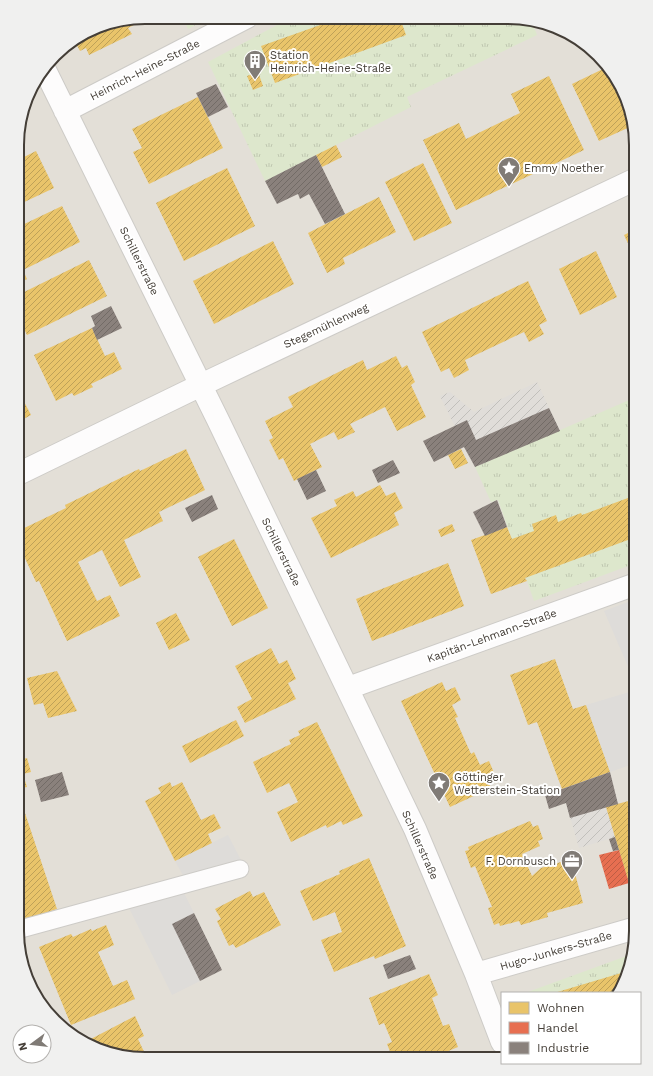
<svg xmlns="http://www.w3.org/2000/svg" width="653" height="1076" font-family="'Work Sans',sans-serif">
<defs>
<pattern id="industrial-furrows" width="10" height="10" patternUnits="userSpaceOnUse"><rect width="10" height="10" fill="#e0ddd9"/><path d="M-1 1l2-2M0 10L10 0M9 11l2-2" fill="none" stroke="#c1bfbb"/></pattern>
<pattern id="grass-tufts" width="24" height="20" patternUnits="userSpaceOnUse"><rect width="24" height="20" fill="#dde7cc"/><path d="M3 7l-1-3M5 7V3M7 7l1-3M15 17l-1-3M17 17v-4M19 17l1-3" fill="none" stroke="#bfc7b0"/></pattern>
<pattern id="homes-hatch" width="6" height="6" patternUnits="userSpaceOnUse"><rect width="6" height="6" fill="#e9c46a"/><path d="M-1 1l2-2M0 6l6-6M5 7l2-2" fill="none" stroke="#bea158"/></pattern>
<pattern id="shops-hatch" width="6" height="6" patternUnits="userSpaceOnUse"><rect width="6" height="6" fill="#e76f51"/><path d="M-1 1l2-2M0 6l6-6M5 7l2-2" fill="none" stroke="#bd5d44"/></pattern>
<pattern id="industry-hatch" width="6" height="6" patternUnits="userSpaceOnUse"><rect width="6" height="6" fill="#8a817c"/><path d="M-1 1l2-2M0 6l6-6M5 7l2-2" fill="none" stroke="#726b66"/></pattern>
</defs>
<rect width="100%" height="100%" fill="#efedea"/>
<path fill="#e3dfd7" d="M145,17L525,18L586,44L626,96L636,145V940L626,980L619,993H502V1059L129,1058L67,1033L27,980L17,931L18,129L30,88L60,49L96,27Z"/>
<path fill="url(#industrial-furrows)" d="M537,382L560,431L475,467L440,396L450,392L474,412Z
M610,772L618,804L606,807L615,837L579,848L562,789Z"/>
<path fill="url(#grass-tufts)" d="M183,17H210L188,29Z
M292,17L525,18L540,24L534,27L537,35L407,97L411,107L265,181L208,62Z
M636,397V563L534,601L498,500L491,502L475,467Z
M632,954L626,980L619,993H525Z"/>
<path fill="#dedcd9" d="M636,599V685L604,611Z
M636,690V763L610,772L586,705Z
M228,835L242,862L184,877L175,861Z
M184,893L194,913L173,924L200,981L172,995L129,908Z"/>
<path fill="url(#homes-hatch)" d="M145,17H150L128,28L132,34L89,55L86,48L80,51L74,40L96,27Z
M340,18H400L406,35L275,83L261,46Z
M605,68L620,89L628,104L632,126L599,141L572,84Z
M258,72L263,86L253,90L247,76Z
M549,76L584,150L456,210L423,140L459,123L466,139L520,113L511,94Z
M198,97L223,148L149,184L133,152L142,148L132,129Z
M336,145L342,157L322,167L316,155Z
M36,151L54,188L18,205V160Z
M423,163L452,223L414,241L385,182Z
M227,168L255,226L184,261L156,203Z
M379,197L396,232L343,258L345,264L327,273L308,233Z
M62,206L80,242L23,270L27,279L18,284V227Z
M636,229V260L624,235Z
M273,241L294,284L214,324L193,281Z
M596,251L617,297L580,315L559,269Z
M89,260L107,296L27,335L18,316V295Z
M528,281L547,321L539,325L544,334L529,342L524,332L465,360L469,370L454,378L449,368L441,372L422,332Z
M92,328L105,356L114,352L122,369L91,384L93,387L74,396L72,393L56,401L34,355Z
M396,356L402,368L407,365L415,382L411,385L426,417L397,431L385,407L350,424L355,432L338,440L334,432L310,444L322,467L294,481L283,458L279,460L269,440L273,438L265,421L293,407L288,397L363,360L367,370Z
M18,390L31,415L18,422Z
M186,449L205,490L159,512L163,521L124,540L141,577L120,587L102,550L78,562L97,601L110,595L120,616L67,641L39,581L36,582L18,543V531L66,508L65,505L139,469L140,471Z
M461,449L468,463L455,469L448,455Z
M380,485L386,496L395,492L403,508L394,513L399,525L331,558L311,518L337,506L334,500L353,491L356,497Z
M636,495V537L525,578L527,581L491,594L471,540L507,527L512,539L534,531L532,524L556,515L558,522L581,513L582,515Z
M452,524L455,531L441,537L438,530Z
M234,539L268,608L232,626L198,557Z
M448,563L464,606L372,641L356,599Z
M176,613L190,640L169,650L156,623Z
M17,640L23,668L17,669Z
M271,648L279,664L287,660L296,679L288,683L296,699L245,723L237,707L252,699L235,666Z
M555,659L573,709L586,705L610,772L562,789L537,722L528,725L510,675Z
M57,671L77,711L48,718L43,703L34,705L27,678Z
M442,682L446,691L455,687L461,700L452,705L458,717L455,718L471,754L474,752L480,765L489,761L495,775L486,778L491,788L450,807L401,701Z
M236,720L244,736L190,763L182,746Z
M317,722L363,816L343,825L341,821L327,828L326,825L291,842L277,812L298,802L289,783L267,793L253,762L291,744L289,740L300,735L298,731Z
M17,754L19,760L27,758L31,772L23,774L27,787L17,789Z
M170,782L172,787L182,782L201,820L214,814L221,828L208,834L212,843L175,861L145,801L161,793L158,788Z
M636,799V886L630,887L606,807Z
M22,804L57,909L24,920L17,902V806Z
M530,821L533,827L538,825L543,839L538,841L540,846L522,854L532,876L541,868L571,859L583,903L547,913L548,917L521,925L519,921L500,926L499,923L494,925L488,908L492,907L475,866L471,868L465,851L469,850L468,847Z
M369,858L406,946L375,959L374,956L334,972L321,940L342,932L335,912L313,921L300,891L340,874L339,871Z
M250,891L253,897L264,892L281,925L236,948L233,944L229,946L217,921L221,919L215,909Z
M106,925L114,945L98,952L113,986L127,980L135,999L71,1025L39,947L71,934L73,937L91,929L92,931Z
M628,971L626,980L619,993H554Z
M429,974L438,995L432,998L443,1026L449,1024L458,1047L429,1059H393L387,1044L392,1042L384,1023L379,1025L369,998Z
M135,1016L144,1036L138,1039L147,1058H129L87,1041Z"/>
<path fill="url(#shops-hatch)" d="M619,850L629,883L609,889L599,855Z"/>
<path fill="url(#industry-hatch)" d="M216,84L228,107L208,117L196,93Z
M316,155L345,214L325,224L309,194L300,199L298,194L277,204L265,181Z
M111,306L122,328L97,340L92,328L95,326L91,316Z
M549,408L560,431L475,467L464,447L434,462L423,441L467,420L476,440Z
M393,460L400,473L378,483L372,470Z
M316,470L326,491L307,500L297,479Z
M212,495L218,509L192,522L185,508Z
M497,500L507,527L485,536L473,512Z
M62,772L69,795L41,802L35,780Z
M610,772L618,804L570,818L566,803L549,809L545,795Z
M615,837L619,850L613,851L609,839Z
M194,913L222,970L200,981L172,924Z
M410,955L416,969L388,979L383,965Z"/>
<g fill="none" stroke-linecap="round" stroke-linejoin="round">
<g stroke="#cdcbc7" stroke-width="19">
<path id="service" d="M17,930L240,869"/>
</g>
<g stroke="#cdcbc7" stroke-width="24">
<path id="minor" d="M45,70L217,418L415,829L476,974L502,1042
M65,111L247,17
M18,474L201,385L636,179
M348,688L636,584
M476,974L636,928"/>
</g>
<use href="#service" stroke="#fdfcfc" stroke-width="17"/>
<use href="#minor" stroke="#fdfcfc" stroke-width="22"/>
</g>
<defs>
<g id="building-pin" transform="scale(1.15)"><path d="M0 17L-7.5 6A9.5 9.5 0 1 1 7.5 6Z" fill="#807b76" stroke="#fff"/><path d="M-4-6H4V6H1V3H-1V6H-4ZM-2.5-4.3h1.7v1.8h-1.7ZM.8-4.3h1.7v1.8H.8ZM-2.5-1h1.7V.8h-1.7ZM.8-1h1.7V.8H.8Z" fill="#fff"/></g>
<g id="sight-pin" transform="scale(1.15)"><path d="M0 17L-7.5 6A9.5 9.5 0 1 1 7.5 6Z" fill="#807b76" stroke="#fff"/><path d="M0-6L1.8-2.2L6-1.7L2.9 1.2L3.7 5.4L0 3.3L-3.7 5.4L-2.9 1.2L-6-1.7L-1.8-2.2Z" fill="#fff"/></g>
<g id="office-pin" transform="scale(1.15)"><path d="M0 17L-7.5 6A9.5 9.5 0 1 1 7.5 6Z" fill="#807b76" stroke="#fff"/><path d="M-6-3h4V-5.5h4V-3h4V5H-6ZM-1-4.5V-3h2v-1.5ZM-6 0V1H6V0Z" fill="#fff"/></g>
</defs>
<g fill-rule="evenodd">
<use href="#building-pin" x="255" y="61"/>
<use href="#sight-pin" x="509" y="168"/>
<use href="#sight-pin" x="439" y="783"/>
<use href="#office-pin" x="572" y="861"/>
</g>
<g text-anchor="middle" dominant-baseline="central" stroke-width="4" stroke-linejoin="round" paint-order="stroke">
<g font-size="11" fill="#443e37" stroke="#fff" text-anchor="start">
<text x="270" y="55">Station<tspan x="270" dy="13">Heinrich-Heine-Straße</tspan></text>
<text x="524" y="168">Emmy Noether</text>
<text x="454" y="777">Göttinger<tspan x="454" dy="13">Wetterstein-Station</tspan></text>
<text x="556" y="861" text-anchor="end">F. Dornbusch</text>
</g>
<g font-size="11" fill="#443e37" stroke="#fff">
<text transform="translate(145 70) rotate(-27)">Heinrich-Heine-Straße</text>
<text transform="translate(139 261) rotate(64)">Schillerstraße</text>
<text transform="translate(326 326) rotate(-25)">Stegemühlenweg</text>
<text transform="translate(281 552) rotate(64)">Schillerstraße</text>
<text transform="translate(492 636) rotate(-20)">Kapitän-Lehmann-Straße</text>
<text transform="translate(420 845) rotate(66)">Schillerstraße</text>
<text transform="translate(556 951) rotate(-16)">Hugo-Junkers-Straße</text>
</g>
</g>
<path d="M0 0H653V1076H0ZM145 24H508A121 121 0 0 1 629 145V931A121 121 0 0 1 508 1052H145A121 121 0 0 1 24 931V145A121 121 0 0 1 145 24Z" fill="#f0f0ef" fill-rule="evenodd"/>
<path fill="none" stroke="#443e37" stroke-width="2" d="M145 24H508A121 121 0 0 1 629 145V931A121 121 0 0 1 508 1052H145A121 121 0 0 1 24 931V145A121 121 0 0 1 145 24Z"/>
<rect x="501" y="992" width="140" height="72" fill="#ffffff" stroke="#b4b2af"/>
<rect x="509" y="1002" width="20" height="12" fill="#e9c46a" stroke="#b4b2af"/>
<text x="537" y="1012" font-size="12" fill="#443e37">Wohnen</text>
<rect x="509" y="1022" width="20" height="12" fill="#e76f51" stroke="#b4b2af"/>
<text x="537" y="1032" font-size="12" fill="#443e37">Handel</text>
<rect x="509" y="1042" width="20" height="12" fill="#8a817c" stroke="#b4b2af"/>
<text x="537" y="1052" font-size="12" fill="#443e37">Industrie</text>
<g transform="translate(32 1044) rotate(255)"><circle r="19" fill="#ffffff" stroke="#b4b2af"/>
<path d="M0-3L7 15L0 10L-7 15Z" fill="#807b76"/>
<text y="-6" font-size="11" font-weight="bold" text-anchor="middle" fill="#443e37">N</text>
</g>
</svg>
